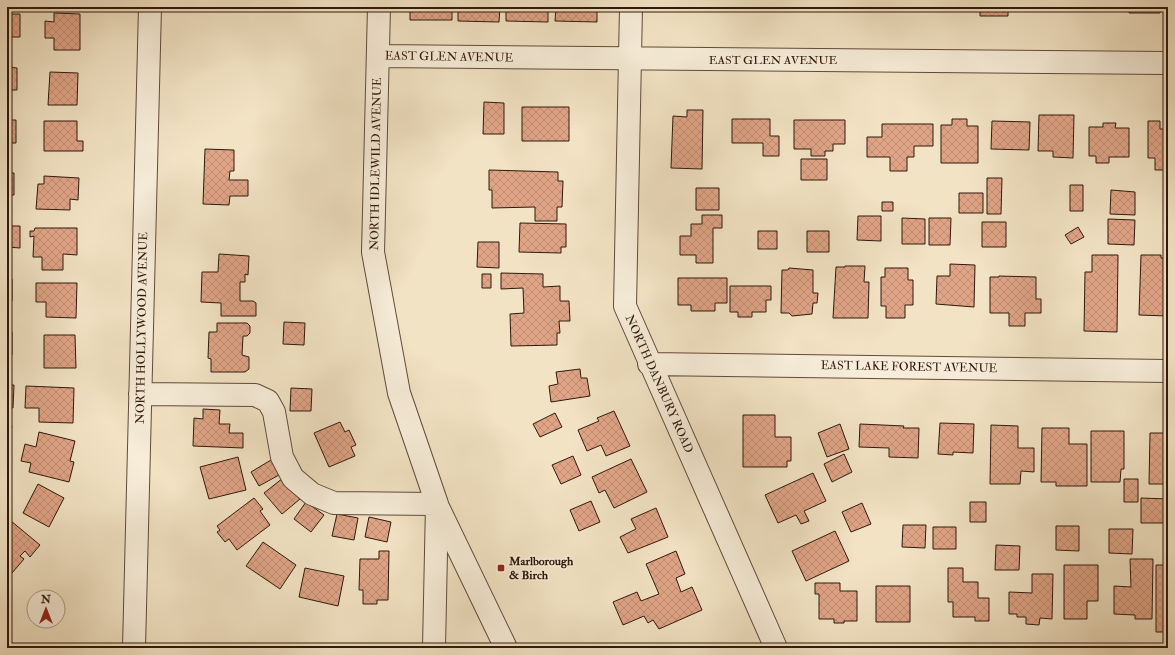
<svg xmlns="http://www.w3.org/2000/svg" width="1175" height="655" font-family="'IM FELL Double Pica',serif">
<defs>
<pattern id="building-cross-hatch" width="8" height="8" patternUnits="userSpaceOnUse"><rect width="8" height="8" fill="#e0a587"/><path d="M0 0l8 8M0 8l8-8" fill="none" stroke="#c08d73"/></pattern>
</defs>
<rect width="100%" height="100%" fill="#f2e3c4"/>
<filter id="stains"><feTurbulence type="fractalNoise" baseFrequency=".005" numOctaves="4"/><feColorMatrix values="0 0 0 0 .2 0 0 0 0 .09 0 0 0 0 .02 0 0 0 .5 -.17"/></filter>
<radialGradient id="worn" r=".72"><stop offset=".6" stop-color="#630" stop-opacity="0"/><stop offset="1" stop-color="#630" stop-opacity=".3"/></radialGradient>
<path fill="url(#building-cross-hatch)" stroke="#30180c" d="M56,7H76V9H56Z
M410,7H452V20H410Z
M458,7H500L499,22L458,21Z
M506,7H548V22L506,21Z
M556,7H597V22L555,21Z
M974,7H1008V16H980V7Z
M1026,7H1049V11H1026Z
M1094,7H1107V9H1094Z
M1129,7H1168V9H1160V13H1129Z
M54,13L80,14V50H54V38H45V21L54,22Z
M7,14H20V37H7Z
M7,67L17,68V90H7Z
M50,72L78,73L77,105H48Z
M484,102L504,103V134H483Z
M522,107H569V141H522Z
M687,110H703L702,169L671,168L673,116L687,117Z
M1039,115H1074L1073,158L1053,157V151H1038Z
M732,119H770V136H779V156H763V143H732Z
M952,119H967V126H978V163H941V125H952Z
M7,120H16V143H7Z
M794,120H845V144H833V151H825V156H811V149H794Z
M44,121H77V141H83V151H44Z
M992,121L1030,122L1029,150L991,149Z
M1148,121H1160V129H1168V170H1155V158H1148Z
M1103,123H1116L1115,128H1129V157H1109V163H1096V156H1089V127H1103Z
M882,124H933V146H914V157H907V171H890V157H867V137H882Z
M205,149L234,150V171H230L229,180H248V196H230L229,205L203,204Z
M801,159H827V180H801Z
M489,170L558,172V181H563L562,207H557V221H535V207L492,208V190H489Z
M7,173H14V195H7Z
M44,176L79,178L78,200L70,199V210L36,209L38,184H44Z
M987,178H1002L1001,214H987Z
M1070,185H1083V211H1070Z
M696,188H719V210H696Z
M1111,190L1135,192V215L1110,214Z
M959,193H983V213H959Z
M882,202H893V211H882Z
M702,215H722V228H713V263H696V255H680V236H691V224H702Z
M858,216H881V241L857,240Z
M902,218L925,219V244H902Z
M929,218H951L950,245H929Z
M1108,219L1135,220L1134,245L1108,244Z
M982,222H1006V247H982Z
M520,223L566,224V247H561V253L519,252Z
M7,226H20V248L7,247Z
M1078,227L1084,237L1071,244L1065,235Z
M35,228H77V255L63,254V270H42V257H33L34,236L30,237V231H34Z
M758,231H777V249H758Z
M807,231H829V252H807Z
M478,242H499V268L477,267Z
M219,254L249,256L248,275L245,274V282H240V301H253L256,303V316H221V303L201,302L202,272H218Z
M1092,255H1118L1117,332L1084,331L1085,272H1092Z
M1141,255H1161V258L1168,259V316L1139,315Z
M950,264L975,265L974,307L936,304L937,276H950Z
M845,266H865L864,282H869L868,318H833L836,267H845Z
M789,268L813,270V293H818L817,303H813L812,314L792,316L789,313H781L782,270H788Z
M885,268H908V280H913V305H905V318H886V306H881V277H885Z
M501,273L543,274V287L560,286V301H569L570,321H559L560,333H557V345L511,346L510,314L524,313L523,288L501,289Z
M482,274H491V288H482Z
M999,276L1036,277V299H1041V313H1025V326H1009V313H990V277H999Z
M678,278H727V303H715V311H691V305H678Z
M7,279H12V301H7Z
M36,283H77L76,318L46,317V302H36Z
M730,286H771V300H766V312H752V317H738V312H730Z
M284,322L305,323L304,345L283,344Z
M217,323H247L250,326V333L247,336H243L242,355L249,357V369L245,372H211V359L208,358L209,332H217Z
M7,332H12V355L7,354Z
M44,335H75L76,368H44Z
M580,369L581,378H587L590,396L551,402L549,386L558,384L556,372Z
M7,385H14L13,408L7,407Z
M26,386L74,388L73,423L39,422V408H25Z
M291,388L312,389L311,411H290Z
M203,409L220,410L219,424H230L229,433H243V448L193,446L194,418L203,419Z
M614,411L630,446L606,456L601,445L587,451L578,430L599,421L597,418Z
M555,413L562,427L540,437L533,424Z
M743,415H775V437H791V461H787V467H743Z
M340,422L345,432L349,430L356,445L351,447L355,456L329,467L314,433Z
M940,423L974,424L973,453L953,452V455L938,454Z
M840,424L849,449L827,457L818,433Z
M860,424L904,426L903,428H919L918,458L889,457V448L859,447Z
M7,425L12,426L7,447Z
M991,425L1018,426V448H1034V472L1021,471L1020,484H990Z
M1042,428H1069V444H1087V486H1056V482H1041Z
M1091,431H1124V469H1121L1120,482H1091Z
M39,432L75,441L70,461L74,462L69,482L29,472L31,463L21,461L25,444L36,447Z
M1150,433H1168V484H1149Z
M844,454L852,472L832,482L824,464Z
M573,456L581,475L561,484L552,465Z
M238,457L246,490L209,499L200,467Z
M631,459L647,492L614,508L605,490L599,493L592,477Z
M271,460L279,475L259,486L251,472Z
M813,473L826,501L804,511L809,521L801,524L796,515L778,523L765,495Z
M283,478L300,499L282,514L264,493Z
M1124,479H1138V502H1124Z
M38,484L64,498L49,527L23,513Z
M254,498L263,509L260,511L270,525L237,550L229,539L225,542L217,532L220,530L217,526Z
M1141,498L1168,499V523H1141Z
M591,501L600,522L579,531L570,510Z
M306,502L324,515L311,532L294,519Z
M970,502H986V522H970Z
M862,503L871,524L851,532L842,512Z
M656,508L668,537L628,553L620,537L636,529L631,519Z
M337,514L358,518L354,540L332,536Z
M369,517L391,522L387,542L365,537Z
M11,521L40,545L30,557L25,551L20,556L24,559L12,573L7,569V525Z
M903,525H926L925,548L902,547Z
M1056,526H1079V551L1056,550Z
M933,527H956V549H933Z
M1109,529H1133L1132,554L1109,553Z
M835,531L849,561L806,581L792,551Z
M263,542L296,565L280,589L246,566Z
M996,545L1020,546L1019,570H995Z
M379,551H389L388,600H377V604H363V590H359L360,559H379Z
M676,551L685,574L676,578L681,592L692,587L702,610L659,629L653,620L648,623L644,616L623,625L613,602L637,592L641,601L659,594L646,564Z
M1130,559H1153L1152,619H1135V615L1114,614V586L1131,587Z
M1064,565H1098V601H1087V619H1064Z
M1156,565H1168V632H1156Z
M305,568L344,576L338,606L299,597Z
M948,568H963V582H978V598H989V621H975V617H953V602H948Z
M1032,574H1053L1052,619L1040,618L1039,625L1026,624V617H1017V614H1009V592L1032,593Z
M815,583H840V591H857V621H844V623H834V619H819V594H815Z
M876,586H910V622H876Z"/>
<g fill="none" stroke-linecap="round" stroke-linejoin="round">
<g stroke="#604b3a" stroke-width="24">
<path id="minor" d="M379,7L373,252L399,393L437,504L434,648
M631,7L625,306L776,648
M379,56L1168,63
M649,364L1168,371
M140,394L255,395L268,401L274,412L282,457L293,478L312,494L334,503L437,504
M439,509L506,648
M134,648L150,7"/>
</g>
<use href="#minor" stroke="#f7edd9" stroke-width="22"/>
</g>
<rect fill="#8f2418" stroke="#f7edd9" stroke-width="1.5" x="497" y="564" width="8" height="8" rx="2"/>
<g text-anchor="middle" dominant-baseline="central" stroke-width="3" stroke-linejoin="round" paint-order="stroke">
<g font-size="12" fill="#30180c" stroke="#f7edd9">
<text transform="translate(449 57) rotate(1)">EAST GLEN AVENUE</text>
<text x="773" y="60">EAST GLEN AVENUE</text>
<text transform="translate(376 164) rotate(-89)">NORTH IDLEWILD AVENUE</text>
<text transform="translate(142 328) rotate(-89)">NORTH HOLLYWOOD AVENUE</text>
<text transform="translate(909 367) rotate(1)">EAST LAKE FOREST AVENUE</text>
<text transform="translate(659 384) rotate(66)">NORTH DANBURY ROAD</text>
</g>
<g font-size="12" font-weight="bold" fill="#30180c" stroke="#f7edd9" text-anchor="start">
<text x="509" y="561">Marlborough<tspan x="509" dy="14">&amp; Birch</tspan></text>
</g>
</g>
<rect width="1175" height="655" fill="none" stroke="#f2e3c4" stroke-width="24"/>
<rect x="8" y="8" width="1159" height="639" fill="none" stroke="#30180c" stroke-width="2"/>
<rect x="12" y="12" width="1151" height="631" fill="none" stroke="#30180c"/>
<g transform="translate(46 609)"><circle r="19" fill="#f7edd9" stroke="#a79887"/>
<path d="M0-3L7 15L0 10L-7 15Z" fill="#8f2418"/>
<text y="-6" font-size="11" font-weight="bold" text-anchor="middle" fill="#30180c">N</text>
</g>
<rect width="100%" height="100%" filter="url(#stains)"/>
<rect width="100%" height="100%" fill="url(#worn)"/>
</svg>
